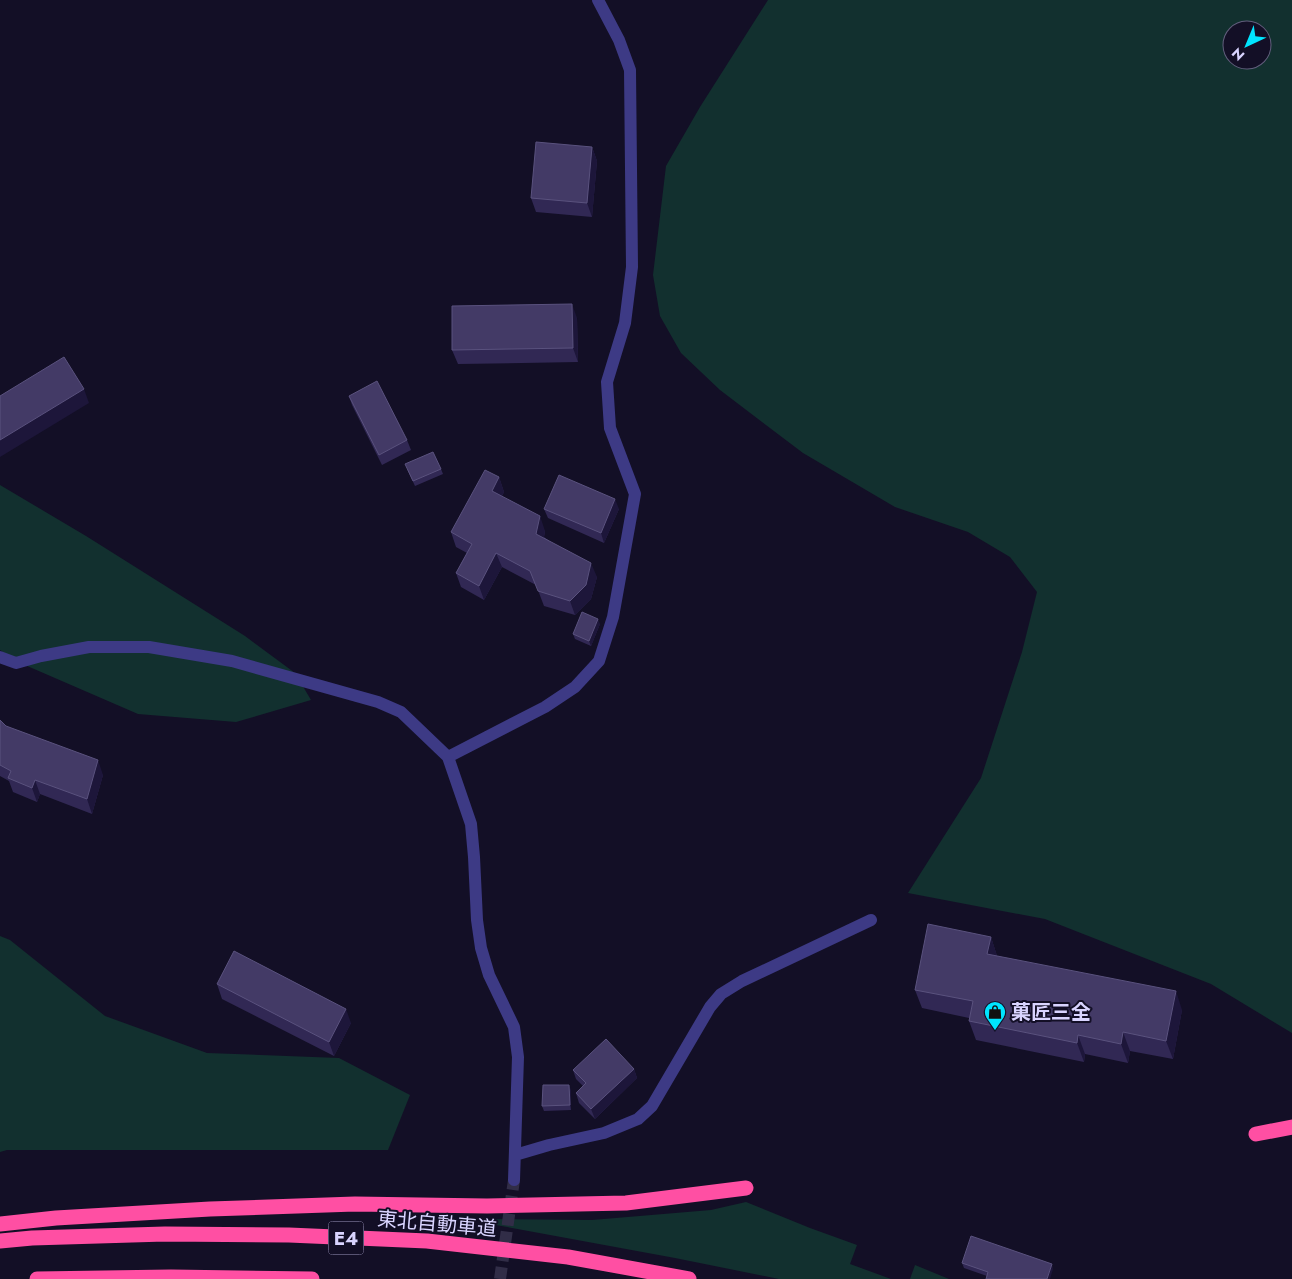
<svg xmlns="http://www.w3.org/2000/svg" width="1292" height="1279" font-family="Jost,'Noto Sans JP',sans-serif">
<rect width="100%" height="100%" fill="#130f26"/>
<path fill="#12302f" fill-rule="evenodd" d="M768,0H1292V1033L1211,984L1045,919L908,893L981,778L1022,652L1037,592L1010,557L968,532L895,507L803,453L720,390L681,353L660,316L653,275L666,166L700,107ZM1232,30H1262V60H1232Z
M0,485L86,536L245,636L295,673L311,700L236,722L138,714L18,662L0,650Z
M0,936L10,940L105,1016L207,1053L339,1058L410,1095L388,1150H7L0,1152Z
M746,1202L810,1228L857,1245L850,1264L891,1279H779L675,1258L485,1223L487,1219L592,1220L711,1210Z
M915,1265L949,1279H910Z"/>
<g fill="none" stroke-linecap="round" stroke-linejoin="round">
<path stroke="#312d47" stroke-width="12" stroke-dasharray="12 6" stroke-linecap="butt" d="M500,1279L514,1180"/>
<path stroke="#3d3a85" stroke-width="12" d="M0,657L16,663L41,656L89,647H149L232,661L378,702L401,712L448,757L471,824L474,857L477,920L481,948L489,975L514,1027L518,1057L514,1180
M448,757L545,707L575,687L599,661L613,617L635,494L610,428L607,382L625,323L632,267L630,70L619,40L598,0
M515,1155L549,1145L604,1133L638,1119L652,1106L710,1007L721,994L742,981L871,920"/>
<path stroke="#ff4fa3" stroke-width="15" d="M1256,1134L1292,1127
M0,1224L56,1218L210,1209L355,1204L487,1206L626,1203L746,1188
M0,1241L32,1238L165,1234L289,1235L427,1241L568,1257L689,1279
M37,1279L171,1277L312,1279"/>
</g>
<path fill="#312854" d="M592,147L597,161L592,217L536,212L531,198Z
M577,318L578,362L458,364L452,350Z
M349,396L407,440L411,450L382,465L352,405Z
M407,469H441L443,474L415,486Z
M499,477L504,492L502,496L545,531L544,537L597,577L591,599L575,615L544,606L536,585L502,567L484,600L461,587L456,573L467,553L456,547L451,532Z
M544,509H619L604,543L548,518Z
M600,624L591,646L575,639L573,634Z
M0,720L6,726L103,775L92,814L40,794L37,802L13,792L9,781L0,776Z
M991,937L997,956L1182,1010L1173,1059L1130,1051L1128,1063L1085,1054L1084,1062L976,1040L969,1021V1018L922,1008L915,990Z
M217,984L351,1023L334,1056L222,999Z
M634,1069L637,1078L595,1119L579,1103L576,1093L583,1086L576,1079L573,1070Z
M571,1090V1110L544,1111L542,1106Z
M962,1263L1053,1269L987,1276L964,1268Z"/>
<path fill="#1d163a" d="M592,147L597,161L592,217L587,203Z
M572,304L577,318L578,362L573,348Z
M84,389L89,403L0,457V440Z
M499,477L504,492L497,505L492,491Z
M615,499L619,509L604,543L601,533Z
M540,516L545,531L542,548L536,534Z
M496,553L502,567L484,600L479,586Z
M591,563L597,577L591,599L575,615L570,601Z
M598,619L600,624L591,646L589,641Z
M98,760L103,775L92,814L87,799Z
M35,780L40,794L37,802L32,788Z
M991,937L997,956L987,954Z
M1176,991L1182,1010L1173,1059L1166,1041Z
M346,1009L351,1023L334,1056L329,1042Z
M1123,1032L1130,1051L1128,1063L1121,1044Z
M1078,1035L1085,1054L1084,1062L1077,1043Z
M634,1069L637,1078L595,1119L591,1109Z
M569,1085L571,1090V1110L570,1105Z
M1052,1264L1053,1269L1050,1279H1047Z"/>
<path fill="#433a66" stroke="#5a527e" d="M536,142L592,147L587,203L531,198Z
M572,304L573,348L452,350V306Z
M64,357L84,389L0,440V396Z
M377,381L407,440L379,455L349,396Z
M433,452L441,469L413,481L405,464Z
M485,470L499,477L492,491L540,516L536,534L591,563L586,585L570,601L538,591L530,571L496,553L479,586L456,573L472,544L451,532Z
M559,475L615,499L601,533L544,509Z
M582,612L598,619L589,641L573,634Z
M0,720L6,726L98,760L87,799L35,780L32,788L8,778L11,771L0,765Z
M928,924L991,937L987,954L1176,991L1166,1041L1123,1032L1121,1044L1078,1035L1077,1043L969,1021L973,1001L915,990Z
M234,951L346,1009L329,1042L217,984Z
M606,1039L634,1069L591,1109L576,1093L586,1083L573,1070Z
M543,1085H569L570,1105L542,1106Z
M971,1236L1052,1264L1047,1279H986L988,1272L962,1263Z"/>
<defs>
<g id="shop-pin" transform="scale(1.125)"><path d="M0 17L-7.5 6A9.5 9.5 0 1 1 7.5 6Z" fill="#00e5ff" stroke="#130f26"/><path d="M-5-2.5h2.3a2.7 3.5 0 0 1 5.4 0H5L5.5 6h-11ZM-1.5-2.5h3a1.5 2.3 0 0 0-3 0Z" fill="#111"/></g>
</defs>
<g fill-rule="evenodd">
<use href="#shop-pin" x="995" y="1012"/>
</g>
<g text-anchor="middle" dominant-baseline="central" stroke-width="4" stroke-linejoin="round" paint-order="stroke">
<rect fill="#130f26" stroke="#9e99be" stroke-width="1" x="328.5" y="1221.5" width="35" height="33" rx="4"/>
<g font-size="19" font-weight="bold" fill="#d9d4ff">
<text x="346" y="1238">E4</text>
</g>
<g font-size="20" font-weight="bold" fill="#d9d4ff" stroke="#130f26" text-anchor="start">
<text x="1011" y="1012">菓匠三全</text>
</g>
<g font-size="20" fill="#d9d4ff" stroke="#130f26">
<text transform="translate(437 1224) rotate(5)">東北自動車道</text>
</g>
</g>
<g transform="translate(1247 45) rotate(224)"><circle r="24" fill="#130f26" stroke="#625e7d"/>
<path d="M0-4L9 19L0 12L-9 19Z" fill="#00e5ff"/>
<text y="-8" font-size="14" font-weight="bold" text-anchor="middle" fill="#d9d4ff">N</text>
</g>
</svg>
